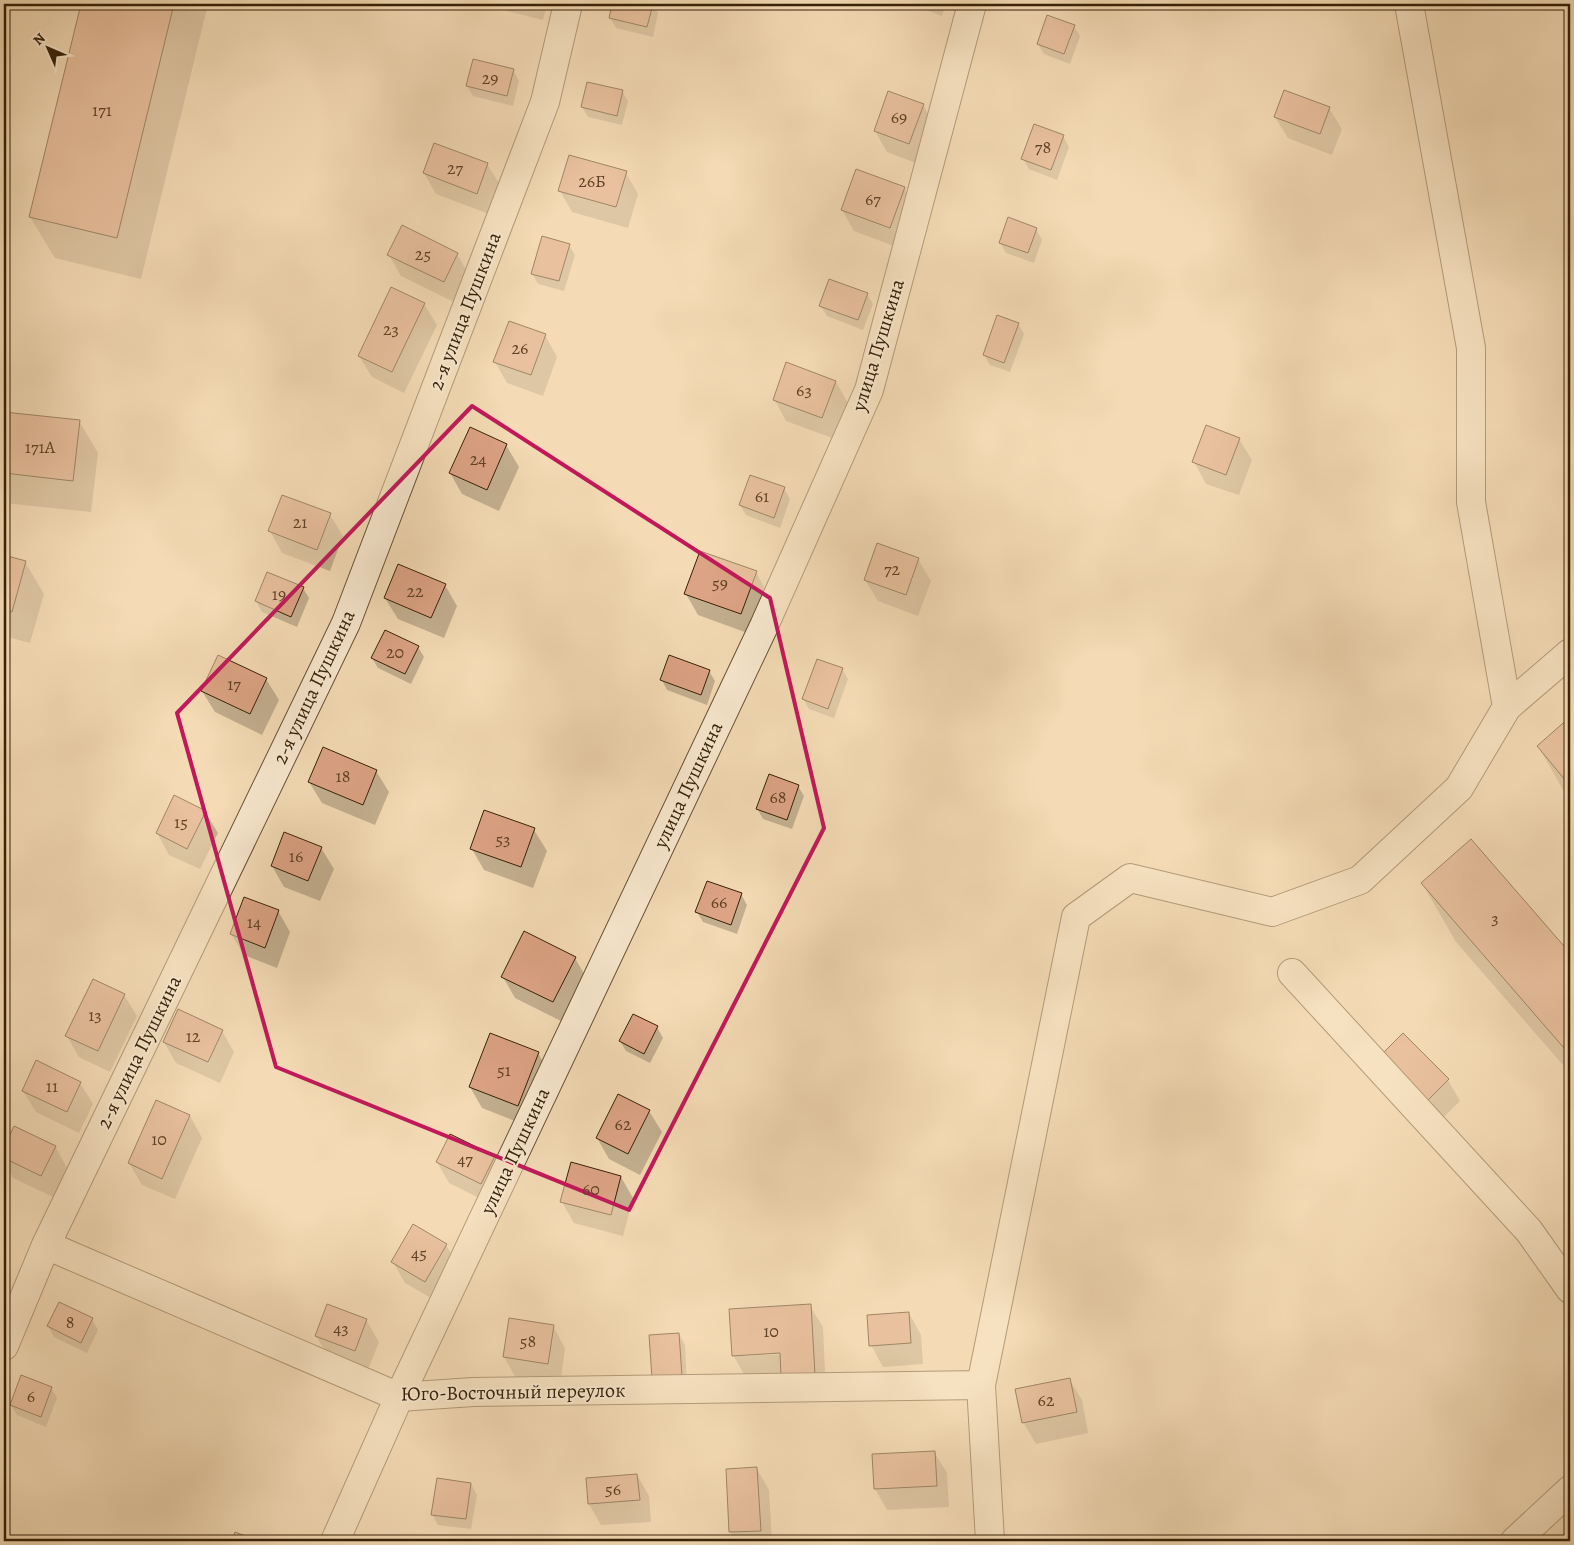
<svg xmlns="http://www.w3.org/2000/svg" width="1574" height="1545" font-family="Alegreya,serif">
<rect width="100%" height="100%" fill="#f4dbb5"/>
<filter id="stains"><feTurbulence type="fractalNoise" baseFrequency=".004" numOctaves="4"/><feColorMatrix values="0 0 0 0 .2 0 0 0 0 .09 0 0 0 0 .02 0 0 0 .5 -.17"/></filter>
<radialGradient id="worn" r=".72"><stop offset=".6" stop-color="#630" stop-opacity="0"/><stop offset="1" stop-color="#630" stop-opacity=".3"/></radialGradient>
<path fill="#0003" fill-rule="evenodd" d="M82,4H208L141,279L55,258L30,217Z
M503,4H547L543,20L507,11Z
M613,4H653L658,13L653,37L616,28L610,18Z
M910,4H946L942,16Z
M1074,26L1080,36L1070,64L1044,54L1038,44Z
M513,70L519,81L513,106L473,96L467,86Z
M622,91L628,101L622,125L588,117L582,107Z
M923,105L935,126L921,165L887,152L875,131Z
M1329,108L1342,129L1332,155L1288,138L1275,117Z
M1063,136L1069,147L1057,180L1029,169L1023,159Z
M487,164L500,185L489,214L436,194L424,173Z
M626,173L638,194L628,228L572,212L560,191Z
M904,188L916,209L902,249L854,231L842,210Z
M1036,229L1042,240L1034,263L1006,253L1000,243Z
M569,245L575,255L564,291L538,284L532,273Z
M457,254L469,275L456,303L401,276L389,255Z
M867,294L873,304L863,330L827,316L821,306Z
M424,304L437,325L404,393L372,377L359,356Z
M1018,324L1024,334L1010,372L990,365L984,355Z
M545,335L557,357L543,396L507,383L495,362Z
M836,382L848,403L835,439L786,421L774,399Z
M4,413L79,421L98,453L91,512L4,503Z
M471,429L506,445L519,467L499,511L462,494L450,473Z
M1239,439L1252,460L1239,495L1206,484L1194,462Z
M784,488L790,499L780,528L746,515L740,505Z
M283,497L330,515L343,536L330,571L282,553L270,531Z
M4,556L25,562L44,594L30,643L4,636Z
M918,559L931,581L918,616L878,601L865,580Z
M756,572L768,594L753,635L698,615L686,594Z
M445,585L457,606L444,638L398,619L385,598Z
M303,588L309,598L297,627L262,612L256,601Z
M418,647L424,657L411,684L378,668L372,658Z
M842,669L848,679L834,718L809,709L803,699Z
M709,671L715,681L707,705L667,690L662,680Z
M266,679L279,700L262,735L215,712L202,691Z
M1570,719V802L1538,746Z
M376,771L389,792L375,825L322,803L309,782Z
M798,786L804,796L792,829L763,819L757,808Z
M205,812L218,833L200,869L169,855L157,833Z
M534,830L547,851L533,888L484,870L472,849Z
M1471,841L1570,955V1073L1456,942L1422,883Z
M321,848L334,869L320,901L284,887L272,866Z
M741,894L747,905L737,934L703,922L697,912Z
M278,911L290,932L277,968L244,955L231,934Z
M575,958L587,979L565,1023L515,998L503,977Z
M124,995L137,1016L110,1072L79,1057L67,1036Z
M657,1027L663,1038L650,1063L626,1051L620,1041Z
M222,1031L234,1052L220,1083L176,1063L164,1042Z
M538,1053L550,1074L530,1127L482,1108L470,1087Z
M1391,1080H1448L1460,1101L1436,1125Z
M80,1083L93,1104L79,1133L36,1112L23,1091Z
M156,1102L190,1116L202,1138L175,1199L142,1185L129,1163Z
M649,1111L662,1132L640,1175L609,1159L597,1138Z
M15,1127L55,1146L67,1168L53,1197L13,1178L4,1161V1151Z
M494,1157L506,1178L493,1205L449,1183L437,1162Z
M621,1177L633,1198L623,1236L574,1223L562,1202Z
M414,1226L446,1245L459,1267L438,1302L405,1283L393,1262Z
M59,1303L92,1319L98,1330L87,1353L54,1337L48,1326Z
M810,1306L823,1327L826,1396L745,1376L733,1355ZM786,1351V1354L742,1356V1354Z
M909,1313L921,1335L923,1364L883,1367L871,1345Z
M366,1320L379,1342L367,1372L329,1357L316,1336Z
M553,1326L565,1348L560,1385L516,1378L504,1357Z
M679,1334L685,1345L687,1386L659,1388Z
M1069,1379L1082,1400L1088,1433L1036,1444L1023,1422Z
M51,1388L57,1398L46,1427L17,1415L11,1405Z
M934,1452L947,1473L949,1507L887,1510L875,1489L873,1455Z
M757,1469L769,1490L772,1541H736L730,1532L727,1470Z
M637,1475L649,1496L651,1522L601,1525L589,1504L587,1479Z
M471,1484L477,1495L471,1529L438,1525L432,1514Z
M4,1520L10,1530L6,1541H4Z"/>
<path fill="#dca384" stroke="#362107" d="M81,4H174L117,238L29,217Z
M612,4H653L647,27L609,18Z
M1047,15L1075,25L1064,54L1037,44Z
M473,59L514,69L507,96L466,86Z
M587,82L623,90L617,116L581,107Z
M1284,90L1330,107L1320,134L1274,117Z
M888,91L924,104L909,144L874,131Z
M1034,124L1064,135L1051,170L1021,159Z
M434,143L488,163L477,194L423,173Z
M569,155L627,171L616,207L558,191Z
M856,169L905,187L890,228L841,210Z
M1008,217L1037,228L1028,253L999,243Z
M402,225L458,253L444,282L387,255Z
M542,236L570,244L559,281L531,274Z
M829,279L868,293L858,320L819,306Z
M391,287L425,303L392,372L358,356Z
M997,315L1019,323L1004,363L983,355Z
M509,321L546,334L531,375L493,362Z
M786,362L836,381L822,418L773,400Z
M4,412L80,420L73,481L4,473Z
M1206,425L1240,438L1226,475L1192,462Z
M470,427L507,444L487,490L449,473Z
M750,475L785,487L774,518L739,505Z
M282,495L331,513L317,550L268,531Z
M877,543L919,558L906,595L864,580Z
M700,551L757,571L741,614L684,594Z
M4,555L26,561L12,612L4,610Z
M398,564L446,584L431,618L384,598Z
M267,572L304,587L291,617L255,601Z
M385,630L419,646L405,674L371,658Z
M218,655L267,678L250,714L201,691Z
M669,655L710,670L701,695L660,680Z
M817,659L843,668L828,709L802,699Z
M1570,717V786L1537,746Z
M323,747L377,770L363,805L308,782Z
M769,774L799,785L787,820L756,809Z
M174,795L206,811L187,849L156,833Z
M484,810L535,828L521,867L470,849Z
M284,832L322,847L308,881L271,866Z
M1471,839L1570,953V1055L1421,883Z
M707,881L742,893L731,925L695,912Z
M244,897L279,910L265,948L230,934Z
M524,931L576,957L553,1002L501,977Z
M93,979L125,994L98,1051L65,1036Z
M178,1009L223,1030L208,1062L163,1042Z
M633,1014L658,1026L644,1054L619,1041Z
M490,1033L539,1052L518,1106L469,1087Z
M1403,1033L1449,1079L1423,1105L1377,1059Z
M36,1060L81,1082L67,1112L22,1091Z
M618,1094L650,1110L628,1154L596,1138Z
M156,1100L190,1115L162,1179L128,1163Z
M14,1126L56,1146L41,1176L4,1158V1148Z
M450,1134L495,1156L481,1184L436,1162Z
M571,1162L621,1176L611,1215L560,1202Z
M413,1224L447,1244L425,1282L391,1262Z
M59,1302L93,1318L81,1343L47,1326Z
M327,1304L367,1319L355,1351L315,1336Z
M811,1304L815,1375L781,1377L780,1353L732,1356L729,1309Z
M909,1312L911,1343L869,1346L867,1315Z
M509,1318L554,1325L548,1364L503,1357Z
M679,1333L682,1376L652,1378L649,1335Z
M21,1375L52,1387L41,1417L10,1405Z
M1070,1378L1077,1412L1022,1423L1015,1389Z
M935,1451L937,1486L874,1489L872,1454Z
M757,1467L761,1531L729,1532L726,1469Z
M637,1474L640,1500L588,1504L586,1478Z
M437,1478L471,1483L466,1519L431,1515Z
M235,1532L259,1541H232Z"/>
<g fill="none" stroke-linecap="round" stroke-linejoin="round">
<g stroke="#665032" stroke-width="30">
<path id="minor" d="M1409,4L1471,348V502L1507,707L1570,653
M1292,973L1529,1231L1570,1289
M46,1245L399,1397L473,1392L981,1385
M4,1346L46,1245L346,623L545,102L568,4
M335,1541L399,1397L764,626L869,390L972,4
M990,1541L981,1385L1076,917L1130,878L1272,912L1360,880L1459,788L1507,707
M1515,1541L1570,1490"/>
</g>
<use href="#minor" stroke="#f8e8cf" stroke-width="28"/>
</g>
<path d="M0 0H1574V1545H0ZM472,406L770,598L824,828L629,1210L276,1067L177,713Z" fill="#f4dbb5" fill-opacity=".55" fill-rule="evenodd"/>
<path fill="none" stroke="#c2185b" stroke-width="4" stroke-linejoin="round" d="M472,406L770,598L824,828L629,1210L276,1067L177,713Z"/>
<g text-anchor="middle" dominant-baseline="central" stroke-width="4" stroke-linejoin="round" paint-order="stroke">
<g font-size="18" fill="#604226">
<text x="490" y="78">29</text>
<text x="102" y="110">171</text>
<text x="899" y="117">69</text>
<text x="1043" y="147">78</text>
<text x="455" y="168">27</text>
<text x="592" y="181">26Б</text>
<text x="873" y="199">67</text>
<text x="423" y="254">25</text>
<text x="391" y="329">23</text>
<text x="520" y="348">26</text>
<text x="804" y="390">63</text>
<text x="40" y="447">171А</text>
<text x="478" y="459">24</text>
<text x="762" y="496">61</text>
<text x="300" y="522">21</text>
<text x="892" y="569">72</text>
<text x="720" y="583">59</text>
<text x="415" y="591">22</text>
<text x="279" y="594">19</text>
<text x="395" y="652">20</text>
<text x="234" y="684">17</text>
<text x="343" y="776">18</text>
<text x="778" y="797">68</text>
<text x="181" y="822">15</text>
<text x="503" y="839">53</text>
<text x="296" y="856">16</text>
<text x="719" y="902">66</text>
<text x="1495" y="918">3</text>
<text x="254" y="922">14</text>
<text x="95" y="1015">13</text>
<text x="193" y="1036">12</text>
<text x="504" y="1070">51</text>
<text x="52" y="1086">11</text>
<text x="623" y="1124">62</text>
<text x="159" y="1139">10</text>
<text x="465" y="1159">47</text>
<text x="591" y="1189">60</text>
<text x="419" y="1253">45</text>
<text x="70" y="1322">8</text>
<text x="341" y="1328">43</text>
<text x="771" y="1331">10</text>
<text x="528" y="1341">58</text>
<text x="31" y="1396">6</text>
<text x="1046" y="1400">62</text>
<text x="613" y="1489">56</text>
</g>
<g font-size="20" fill="#362107" stroke="#f8e8cf">
<text transform="translate(465 311) rotate(-69)">2-я улица Пушкина</text>
<text transform="translate(878 345) rotate(-73)">улица Пушкина</text>
<text transform="translate(314 687) rotate(-65)">2-я улица Пушкина</text>
<text transform="translate(688 785) rotate(-65)">улица Пушкина</text>
<text transform="translate(139 1052) rotate(-64)">2-я улица Пушкина</text>
<text transform="translate(515 1151) rotate(-65)">улица Пушкина</text>
<text transform="translate(513 1392) rotate(-1)">Юго-Восточный переулок</text>
</g>
</g>
<rect width="1574" height="1545" fill="none" stroke="#f4dbb5" stroke-width="20"/>
<rect x="5" y="5" width="1564" height="1535" fill="none" stroke="#362107" stroke-width="2.5"/>
<rect x="10" y="10" width="1554" height="1525" fill="none" stroke="#362107"/>
<g transform="translate(48 48) rotate(315)" stroke="#f8e8cf" stroke-width="4" paint-order="stroke">
<path d="M0-4L9 19L0 12L-9 19Z" fill="#362107"/>
<text y="-8" font-size="14" font-weight="bold" text-anchor="middle" fill="#362107">N</text>
</g>
<rect width="100%" height="100%" filter="url(#stains)"/>
<rect width="100%" height="100%" fill="url(#worn)"/>
</svg>
